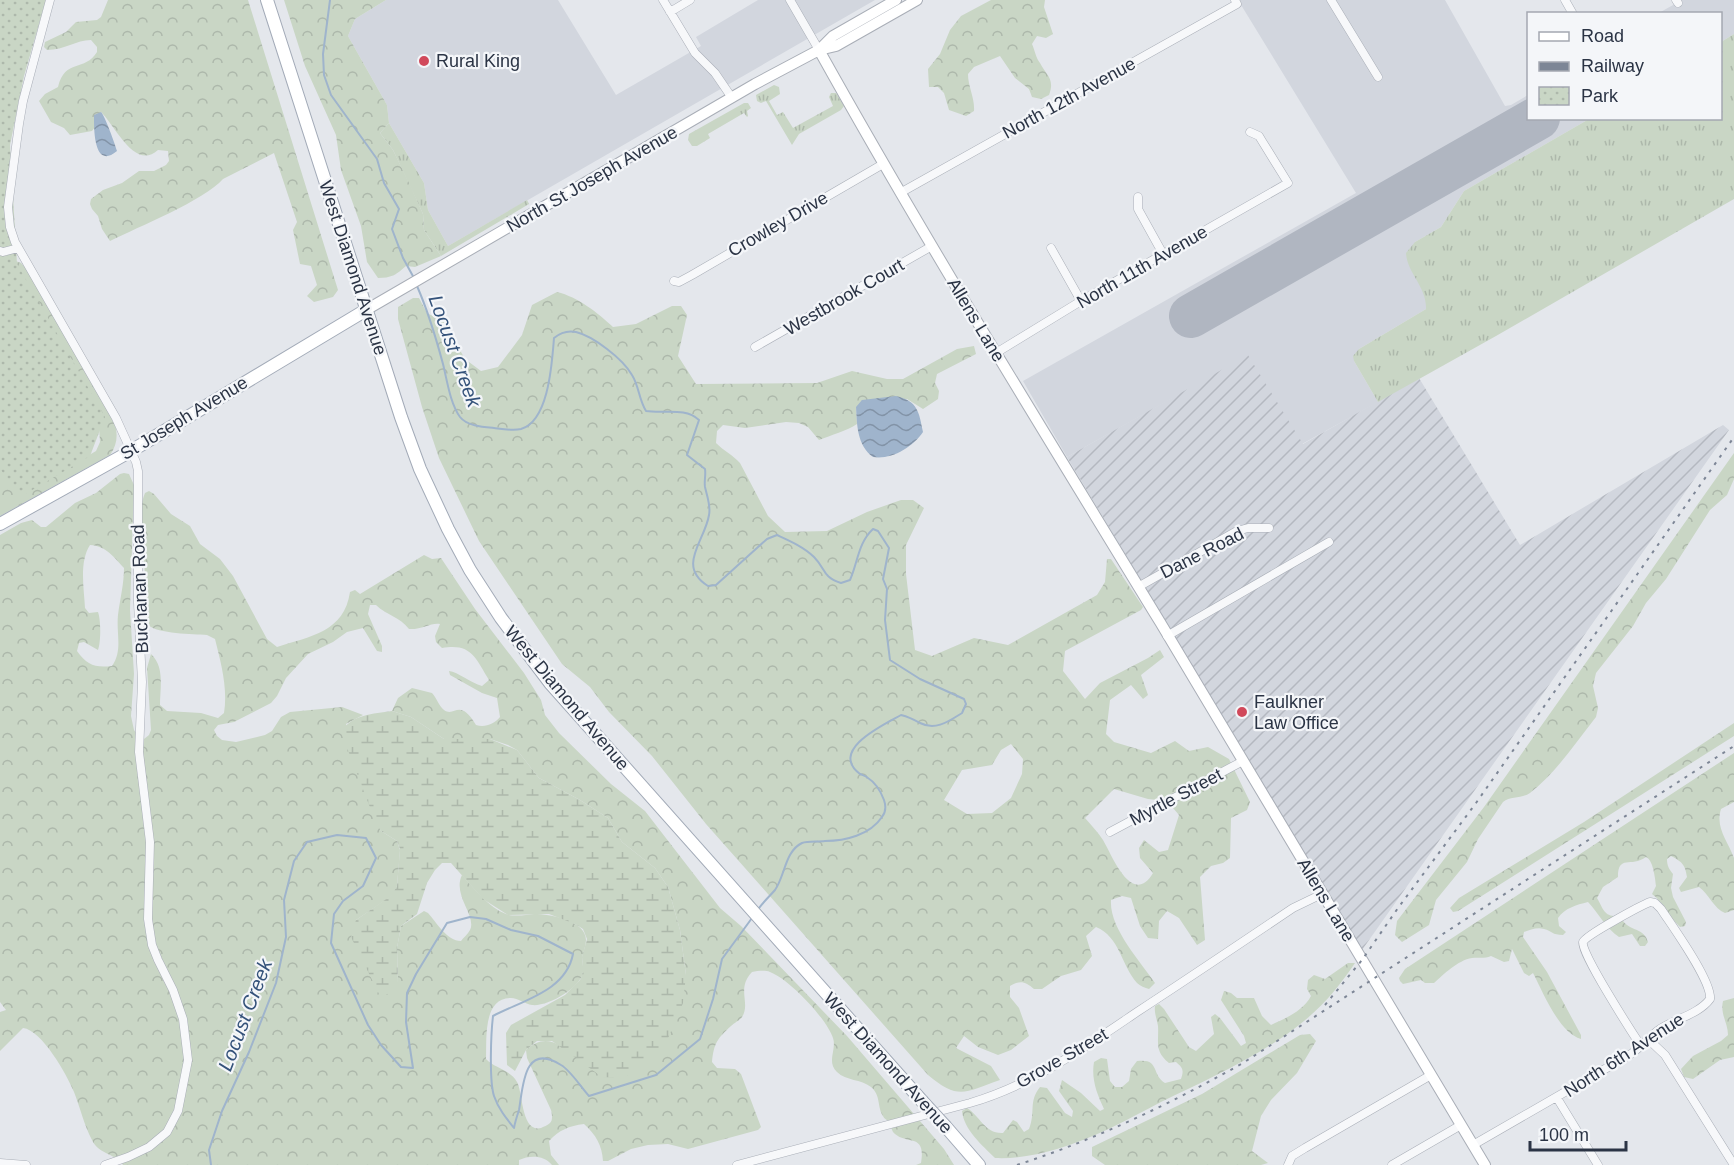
<svg xmlns="http://www.w3.org/2000/svg" width="1734" height="1165" font-family="Arial,sans-serif">
<defs>
<pattern id="industrial-furrows" width="10" height="10" patternUnits="userSpaceOnUse" patternTransform="scale(1.5)"><rect width="10" height="10" fill="#d2d6de"/><path d="M-1 1l2-2M0 10L10 0M9 11l2-2" fill="none" stroke="#b4b8c0"/></pattern>
<pattern id="grass-tufts" width="24" height="20" patternUnits="userSpaceOnUse" patternTransform="scale(1.5)"><rect width="24" height="20" fill="#c9d6c5"/><path d="M3 7l-1-3M5 7V3M7 7l1-3M15 17l-1-3M17 17v-4M19 17l1-3" fill="none" stroke="#adb8ab"/></pattern>
<pattern id="forest-crowns" width="20" height="18" patternUnits="userSpaceOnUse" patternTransform="scale(1.5)"><rect width="20" height="18" fill="#c9d6c5"/><path d="M2 6a3 3 0 1 1 6 0M12 15a3 3 0 1 1 6 0" fill="none" stroke="#adb8ab"/></pattern>
<pattern id="wetland-marsh" width="20" height="14" patternUnits="userSpaceOnUse" patternTransform="scale(1.5)"><rect width="20" height="14" fill="#c9d6c5"/><path d="M1 5h8M5 5V1M11 12h8M15 12V8" fill="none" stroke="#adb8ab"/></pattern>
<pattern id="park-dots" width="8" height="8" patternUnits="userSpaceOnUse" patternTransform="scale(1.5)"><rect width="8" height="8" fill="#c9d6c5"/><path d="M2 2h.1M6 6h.1" fill="none" stroke="#adb8ab" stroke-width="1.8" stroke-linecap="round"/></pattern>
<pattern id="water-waves" width="16" height="10" patternUnits="userSpaceOnUse" patternTransform="scale(1.5)"><rect width="16" height="10" fill="#9fb4cc"/><path d="M0 5q4-4 8 0t8 0" fill="none" stroke="#8293a7"/></pattern>
</defs>
<rect width="100%" height="100%" fill="#e4e7ec"/>
<path fill="#d2d6de" d="M386,0H558L616,95L701,46L696,37L758,0H875L448,246L428,210L424,183L389,123L387,105L348,36L355,19Z
M1238,0H1445L1505,106L1511,105L1528,95V118L1589,119L1464,191L1441,227L1415,242L1423,291L1427,300L1426,309L1359,349L1354,361L1378,402L1302,444L1248,356L1067,457L1023,381L1356,193Z
M1682,0H1734V34L1721,42L1720,14H1657Z"/>
<path fill="url(#industrial-furrows)" d="M1248,355L1303,444L1419,378L1520,545L1723,425L1729,430L1362,950L1067,457Z"/>
<path fill="url(#grass-tufts)" d="M1734,34V199L1496,336L1378,402L1354,361L1353,356L1359,349L1426,309C1427,287 1407,273 1406,253L1415,242L1441,227L1464,191L1589,119L1720,118L1721,42Z
M774,85L779,87L780,94L769,101L777,115L783,112L793,128L833,106L829,97L831,93H836L844,106L841,110L799,134L792,145L766,101L761,103L757,101L756,95Z
M744,103H748L751,108L747,111L748,116L747,117L744,113L708,134L710,138L697,146H692L688,140L689,134Z
M389,123L424,183L428,210L448,246L527,200L529,204L441,256L424,230L423,214L393,150L380,133Z"/>
<path fill="url(#forest-crowns)" fill-rule="evenodd" d="M108,0H248L338,290L333,297L314,302L307,296L317,285L311,266L300,264L293,230L297,222L274,153L223,179C205,200 138,227 110,241L102,229L98,216L92,209L90,204L91,199L103,190L122,183L139,171H154L166,165L169,161L168,151L158,150C135,171 116,127 101,112L94,120L95,127L92,131L70,135L64,128L51,122L39,101L45,94L58,87C65,58 85,72 97,52V47L91,40C76,40 65,50 47,50L44,47L45,42L66,32L76,22L97,20L101,17Z
M284,0H386L355,19L348,36L387,105L389,123L380,133L393,150L411,187L423,214L424,230L441,256L415,267L406,266C396,275 391,278 378,278L367,262L361,226L341,170L336,135L305,66Z
M991,0H1045L1044,7L1053,34L1046,38L1037,36L1032,44C1035,51 1036,58 1040,63C1047,76 1055,79 1049,95L1041,99L1032,97L1029,89L1015,78L1000,56L974,67L968,74C968,87 975,98 974,111L966,116L949,110L944,93L938,87H929L928,69L940,54L950,30L961,16Z
M13,260L21,263L28,270L114,421C118,433 118,444 110,455L0,516V448L31,489L96,451L100,442L98,412L0,306Z
M557,292C578,297 598,313 613,327L636,324L672,306H681L687,315L678,356L696,384L817,383L852,371L887,379H903L957,349L974,346L976,354L937,374L935,383L939,391L938,399L923,409L907,399L856,407L857,424C847,431 831,435 819,440L808,427L799,423L786,422L745,428L723,425L717,431L716,443C724,451 733,455 740,463L768,516L785,532L827,531L867,512L901,500H913L924,508L906,545V574L915,650L932,656L974,638L1008,645L1097,595L1105,582L1107,559H1111L1143,607L1141,610L1065,651L1063,671L1085,699L1100,683L1148,658L1160,650L1164,657L1141,675L1148,695L1143,699L1131,685L1110,700L1106,734L1114,742L1151,753L1175,741L1189,751L1208,747L1229,759L1250,802L1247,810L1231,818L1230,858L1223,863L1211,866L1200,877L1205,940L1197,945L1179,918L1167,911L1159,921L1158,939L1148,938L1140,926L1131,898L1122,896L1111,900C1109,928 1140,961 1155,983L1149,989C1145,988 1140,986 1137,983C1121,965 1120,937 1096,927L1086,936L1092,956L1081,970L1061,976L1042,989H1034C1025,981 1020,980 1010,986V997L1019,1008L1029,1036L1011,1050L998,1055L978,1047L964,1036L956,1048L991,1066L1000,1080C965,1092 959,1101 928,1075L706,824L652,756L609,712L590,687L562,664L479,541L439,458L422,407L398,319V307L413,298H419L427,313L444,322L465,359L481,371L498,367L522,335L532,305ZM1011,744L1023,759L1022,774L1011,798L992,813L967,814L944,800L962,770L992,765L1001,750ZM1114,789L1148,799L1167,801L1179,815L1168,850L1159,852L1144,840L1139,848L1140,858L1153,873C1132,908 1112,855 1103,840C1098,832 1091,825 1085,818Z
M1734,453V479L1727,495L1710,510L1666,579L1646,603L1633,626L1596,673L1593,686L1598,708L1596,717C1576,742 1556,773 1530,793C1521,799 1511,796 1503,802L1478,839L1467,862L1436,900L1429,925L1402,942L1395,935L1397,921L1484,807Z
M124,473L129,474L134,485L130,610L134,674L131,716L134,730L139,737L144,739L149,735L151,730L147,668L151,654C165,667 160,688 160,705L167,711L201,713L218,718L224,713C228,688 221,663 215,639L207,635C193,634 158,634 148,625C140,617 146,588 145,576C144,549 135,518 145,493L149,491L154,494L171,514L190,526L200,544L220,559L233,576L267,639L277,647C311,636 344,632 350,592L355,590L360,594L424,555L432,559L441,558L475,609L524,673L541,700L545,715L559,733L611,784L645,811L720,908L741,926L847,1036L944,1149L954,1165H916L921,1163C926,1133 908,1145 895,1134C891,1131 892,1126 889,1122C888,1120 884,1119 883,1116C877,1107 881,1095 871,1087C861,1079 846,1081 837,1072C826,1061 837,1050 833,1038C827,1019 789,979 770,972C765,970 758,971 752,972C736,989 751,1003 742,1017C740,1020 734,1023 731,1026C717,1039 714,1043 712,1062L717,1068L735,1069L741,1074L761,1127L758,1130L688,1149L668,1144L648,1145L631,1149L608,1161H603C602,1145 596,1135 584,1124C569,1126 559,1130 549,1141L551,1155L559,1165H552C544,1155 530,1155 519,1160V1165H123C117,1154 99,1155 92,1140C84,1125 80,1107 74,1092C67,1075 42,1030 23,1028L0,1051V1012L6,1010L0,1002V535L21,523L32,520L41,527H46L75,503L96,493L120,474ZM90,545C106,546 114,557 124,568C124,584 120,599 118,615C116,634 123,650 112,666C95,668 87,665 77,651L79,643L84,642L98,650C101,642 101,620 98,612L89,613L85,608C84,588 79,562 90,545ZM370,605H376C386,615 400,617 409,629C421,630 432,622 440,624L435,636L436,642L442,648C471,643 475,657 489,680L482,686C471,683 458,672 449,671L450,675L482,693L497,698L500,717C494,724 485,728 476,725C459,697 455,718 444,710C439,706 436,697 432,693L412,688L398,698L392,711L411,717L444,739H490L508,745L517,750L539,778L580,800L608,818L622,842L655,868L668,887L680,930L686,975L561,1046C547,1038 538,1040 526,1050L527,1058L551,1110C552,1114 553,1120 550,1123C548,1125 543,1127 541,1128C521,1133 523,1092 517,1082C511,1070 494,1068 486,1059C487,1041 482,998 511,998C518,998 525,1004 532,1005C547,1007 581,988 583,972C584,968 582,963 582,958C583,952 586,946 586,940C586,920 549,914 534,914C526,915 514,917 506,914C488,907 475,889 462,875C452,895 477,916 470,930C468,934 463,938 461,941C447,941 437,923 428,913L424,911L401,926L397,948L398,983L356,920L393,895L397,886L400,850L397,841L381,831L346,724L363,715L342,707L290,712L281,717L272,731L265,735L236,742L222,740L217,736L214,730L218,725L234,722L271,703L277,696L286,678L308,654L333,642L347,632L363,628L377,651L382,652V646L368,614Z
M1734,723V736L1458,911L1453,912L1450,908L1459,898L1584,822Z
M1734,753V802L1721,809C1715,828 1728,841 1734,858C1734,867 1734,898 1734,910L1725,913C1714,909 1709,894 1699,887L1681,892L1679,888L1687,877C1685,864 1682,862 1671,856L1667,859C1667,866 1669,869 1673,874L1671,888L1673,897L1686,922L1685,926L1680,927C1669,917 1664,903 1652,894L1656,886C1655,877 1653,860 1646,857C1631,868 1618,854 1618,877L1603,887L1597,898C1604,910 1604,917 1619,916C1622,919 1624,923 1627,925C1635,931 1645,930 1648,942L1645,946H1640L1632,934L1619,937C1606,928 1599,914 1588,902C1576,905 1565,908 1558,918L1559,926L1566,932L1563,935C1552,935 1552,931 1544,929C1537,927 1530,930 1524,932L1523,937L1547,972L1581,1035V1039C1559,1033 1543,992 1533,973L1529,976L1524,973L1512,949L1509,961L1504,962L1491,956C1484,959 1479,957 1472,958C1458,960 1443,975 1434,983H1425L1421,980L1403,984L1400,981L1399,978L1405,969Z
M1348,963H1355C1340,985 1325,1004 1304,1021C1266,1053 1207,1080 1161,1102C1129,1119 1092,1139 1057,1149C1037,1155 1016,1159 995,1158C982,1145 964,1130 962,1111L967,1108C980,1116 985,1134 1003,1133L1013,1120L1017,1122L1024,1132L1029,1129C1036,1112 1028,1102 1040,1087L1047,1088L1065,1113L1072,1117L1073,1111L1059,1091L1062,1080L1081,1093L1100,1111L1104,1109C1097,1094 1091,1079 1094,1062L1101,1058L1107,1059L1110,1081L1115,1087H1122L1129,1081L1131,1069L1137,1061C1160,1058 1151,1074 1165,1083L1181,1079C1184,1070 1183,1068 1176,1062L1169,1063C1154,1051 1159,1042 1158,1026C1157,1019 1154,1013 1155,1006L1159,1004L1164,1009L1189,1047L1196,1051L1214,1034L1211,1017L1215,1014L1220,1018L1241,1046L1246,1043L1244,1036L1221,1000L1224,991L1231,993L1237,998H1254L1262,1016L1271,1025C1286,1018 1303,1011 1311,996L1307,989L1308,980L1314,975L1325,979Z
M1734,998V1057L1720,1060L1693,1079L1684,1077L1681,1069L1693,1056L1721,1041L1728,1035C1728,1023 1720,1014 1723,1001Z
M1310,1034L1316,1041L1297,1073L1271,1100L1261,1116L1252,1151L1268,1163L1261,1165H1105L1092,1156V1147L1202,1094L1300,1035Z"/>
<path fill="url(#wetland-marsh)" d="M392,711L411,717L444,739H490L517,750L539,778L580,800L608,818L622,842L655,868L668,887L680,930L686,975L683,1003L666,1043L643,1066L624,1078L602,1077L552,1041H537L526,1050L515,1071L507,1065L506,1033L511,1025L565,995L580,980L583,972L582,957L587,939L583,929L575,924L549,914L508,915L483,899L451,863H442L435,870L427,883L417,914L401,926L397,948L398,983L391,993L380,996L351,937L356,920L392,895L397,886L400,849L397,841L381,831L376,823L341,732C352,714 373,714 392,711Z"/>
<path fill="url(#park-dots)" d="M0,0H46L24,76L10,145L17,264L105,417L90,456L22,496L0,469Z"/>
<path fill="url(#water-waves)" d="M101,112C105,116 115,144 117,151C93,171 94,127 94,115Z
M896,396C918,401 919,412 923,432C912,448 891,460 873,457C857,445 857,425 856,407L862,400Z"/>
<g fill="none" stroke-linecap="round" stroke-linejoin="round">
<path stroke="#9fb4cc" stroke-width="2" d="M330,0L323,54L324,75L331,95L377,159L384,183L399,209L392,229L403,258L414,278
M417,286C428,311 436,338 443,364C447,380 450,403 460,417C467,426 483,427 494,428C502,429 513,431 521,429C549,421 552,362 554,338C560,333 567,330 576,332C593,336 623,359 632,375C639,386 639,400 646,411C664,414 685,407 699,420L687,455L705,469C706,475 704,481 705,487C707,496 711,506 709,515C705,541 676,566 708,586L716,585L767,539L777,535C790,541 804,547 814,557C826,569 822,577 841,583L850,580C858,562 858,543 873,529L878,531L889,548L883,579L887,589L885,620L890,660L920,679L964,699L966,704L962,713C949,721 936,731 920,723C913,719 909,717 901,715C885,724 828,750 860,774C862,775 866,776 868,778C876,783 881,792 884,800C886,806 886,812 882,817C870,835 845,841 825,841C818,842 808,841 802,843C785,851 785,876 775,890C769,897 762,903 757,911
M211,1165L209,1150L222,1111L249,1052L276,983L286,937L284,900L294,861L307,842L337,835L366,838L376,858L363,886L343,901L334,914L331,943L368,1025L381,1045L401,1067L413,1068L406,1022L407,993L416,974L447,923L470,917L486,919L511,930L538,936L573,954C566,991 523,1000 493,1016C491,1033 489,1080 494,1096C498,1108 506,1118 514,1128C515,1122 517,1116 519,1110C523,1088 523,1041 561,1065C570,1070 581,1087 589,1096L656,1075L700,1039L713,999L722,959L752,918"/>
<path stroke="#b0b6c1" stroke-width="44" d="M1191,316L1538,118"/>
<g stroke="#a9aeb7" stroke-width="9">
<path id="street" d="M50,0L23,101L19,124L8,207L10,227L15,242L116,418L136,462L138,471V602L142,682L139,752L150,842L148,919L152,945L158,960L173,990L183,1019L188,1060L178,1111L167,1132L149,1147L128,1157L105,1165
M663,0L695,53L715,73L732,98
M790,0L819,50
M1331,0L1378,77
M1565,0L1573,14
M1676,0L1678,3
M670,12L690,0
M900,193L1237,4L1235,0
M1138,197V209L1163,254
M1051,248L1081,301
M0,251L3,252L18,248
M674,281L679,282L692,275L883,164
M755,347L932,246
M996,353L1081,301L1288,183L1262,141L1259,136L1250,132
M1138,587L1237,531L1248,528H1269
M1167,636L1329,542
M1110,832L1243,761
M1649,1040L1665,1055L1734,1165
M1557,1098L1598,1165
M1473,1145L1631,1054C1641,1047 1651,1035 1660,1029C1675,1019 1699,1014 1710,999C1712,981 1672,926 1661,909L1655,903L1650,902C1642,905 1586,935 1583,942C1579,950 1633,1034 1641,1046
M0,1163L26,1165
M737,1165L970,1103C1032,1085 1084,1048 1137,1012C1189,978 1241,943 1293,908L1322,894
M1288,1165L1292,1156L1305,1148L1431,1075
M1392,1165L1461,1125"/>
</g>
<g stroke="#a9aeb7" stroke-width="12">
<path id="secondary" d="M819,50C927,244 1045,433 1160,622C1269,803 1377,984 1485,1165
M819,50L833,36L896,0
M366,310L755,84L819,50L836,46L917,0"/>
</g>
<g stroke="#a3abb8" stroke-width="14">
<path id="primary" d="M267,0L401,417L420,469L448,529L470,570L501,618L550,683L922,1101
M0,524L131,451L366,310
M946,1127L979,1165"/>
</g>
<use href="#street" stroke="#f7f8fa" stroke-width="8"/>
<use href="#secondary" stroke="#fff" stroke-width="10"/>
<use href="#primary" stroke="#fff" stroke-width="12"/>
<path stroke="#7d8696" stroke-width="2" stroke-dasharray="3 6" stroke-linecap="butt" d="M1325,1005L1362,960L1398,908L1476,803L1734,437
M1017,1165C1097,1139 1170,1104 1243,1063L1734,746"/>
<g stroke="#a3abb8" stroke-width="14" stroke-linecap="butt">
<path id="primary-bridge" d="M922,1101L946,1127"/>
</g>
<use href="#primary-bridge" stroke="#fff" stroke-width="12"/>
</g>
<g fill="#d1495b" stroke="#f4f6f9" stroke-width="2">
<circle cx="424" cy="61" r="6"/>
<circle cx="1242" cy="712" r="6"/>
</g>
<g text-anchor="middle" dominant-baseline="central" stroke-width="4.5" stroke-linejoin="round" paint-order="stroke">
<g font-size="18" fill="#2b3445" stroke="#f4f6f9" text-anchor="start">
<text x="436" y="61">Rural King</text>
<text x="1254" y="702">Faulkner<tspan x="1254" dy="21">Law Office</tspan></text>
</g>
<g font-size="18" fill="#2b3445" stroke="#f4f6f9">
<text transform="translate(1069 98) rotate(-29)">North 12th Avenue</text>
<text transform="translate(592 179) rotate(-30)">North St Joseph Avenue</text>
<text transform="translate(778 224) rotate(-30)">Crowley Drive</text>
<text transform="translate(1142 267) rotate(-30)">North 11th Avenue</text>
<text transform="translate(353 268) rotate(72)">West Diamond Avenue</text>
<text transform="translate(844 297) rotate(-30)">Westbrook Court</text>
<text transform="translate(976 320) rotate(59)">Allens Lane</text>
<text transform="translate(184 418) rotate(-31)">St Joseph Avenue</text>
<text transform="translate(1202 553) rotate(-27)">Dane Road</text>
<text transform="translate(140 589) rotate(-92)">Buchanan Road</text>
<text transform="translate(567 698) rotate(50)">West Diamond Avenue</text>
<text transform="translate(1176 797) rotate(-28)">Myrtle Street</text>
<text transform="translate(1326 900) rotate(59)">Allens Lane</text>
<text transform="translate(1624 1055) rotate(-33)">North 6th Avenue</text>
<text transform="translate(1062 1058) rotate(-30)">Grove Street</text>
<text transform="translate(888 1063) rotate(48)">West Diamond Avenue</text>
</g>
<g font-size="20" font-style="italic" fill="#34527a" stroke="#f4f6f9">
<text transform="translate(455 351) rotate(70)">Locust Creek</text>
<text transform="translate(245 1015) rotate(-69)">Locust Creek</text>
</g>
</g>
<rect x="1527" y="12" width="195" height="108" fill="#f4f6f9" stroke="#a4a8b1" stroke-width="1.5"/>
<rect x="1539" y="32" width="30" height="9" fill="#ffffff" stroke="#a4a8b1" stroke-width="1.5"/>
<text x="1581" y="42" font-size="18" fill="#2b3445">Road</text>
<rect x="1539" y="62" width="30" height="9" fill="#7d8696" stroke="#a4a8b1" stroke-width="1.5"/>
<text x="1581" y="72" font-size="18" fill="#2b3445">Railway</text>
<rect x="1539" y="87" width="30" height="18" fill="url(#park-dots)" stroke="#a4a8b1" stroke-width="1.5"/>
<text x="1581" y="102" font-size="18" fill="#2b3445">Park</text>
<path d="M1530 1141v9h96v-9" fill="none" stroke="#2b3445" stroke-width="3"/>
<text x="1539" y="1141" font-size="18" fill="#2b3445" stroke="#f4f6f9" stroke-width="4.5" paint-order="stroke">100 m</text>
</svg>
